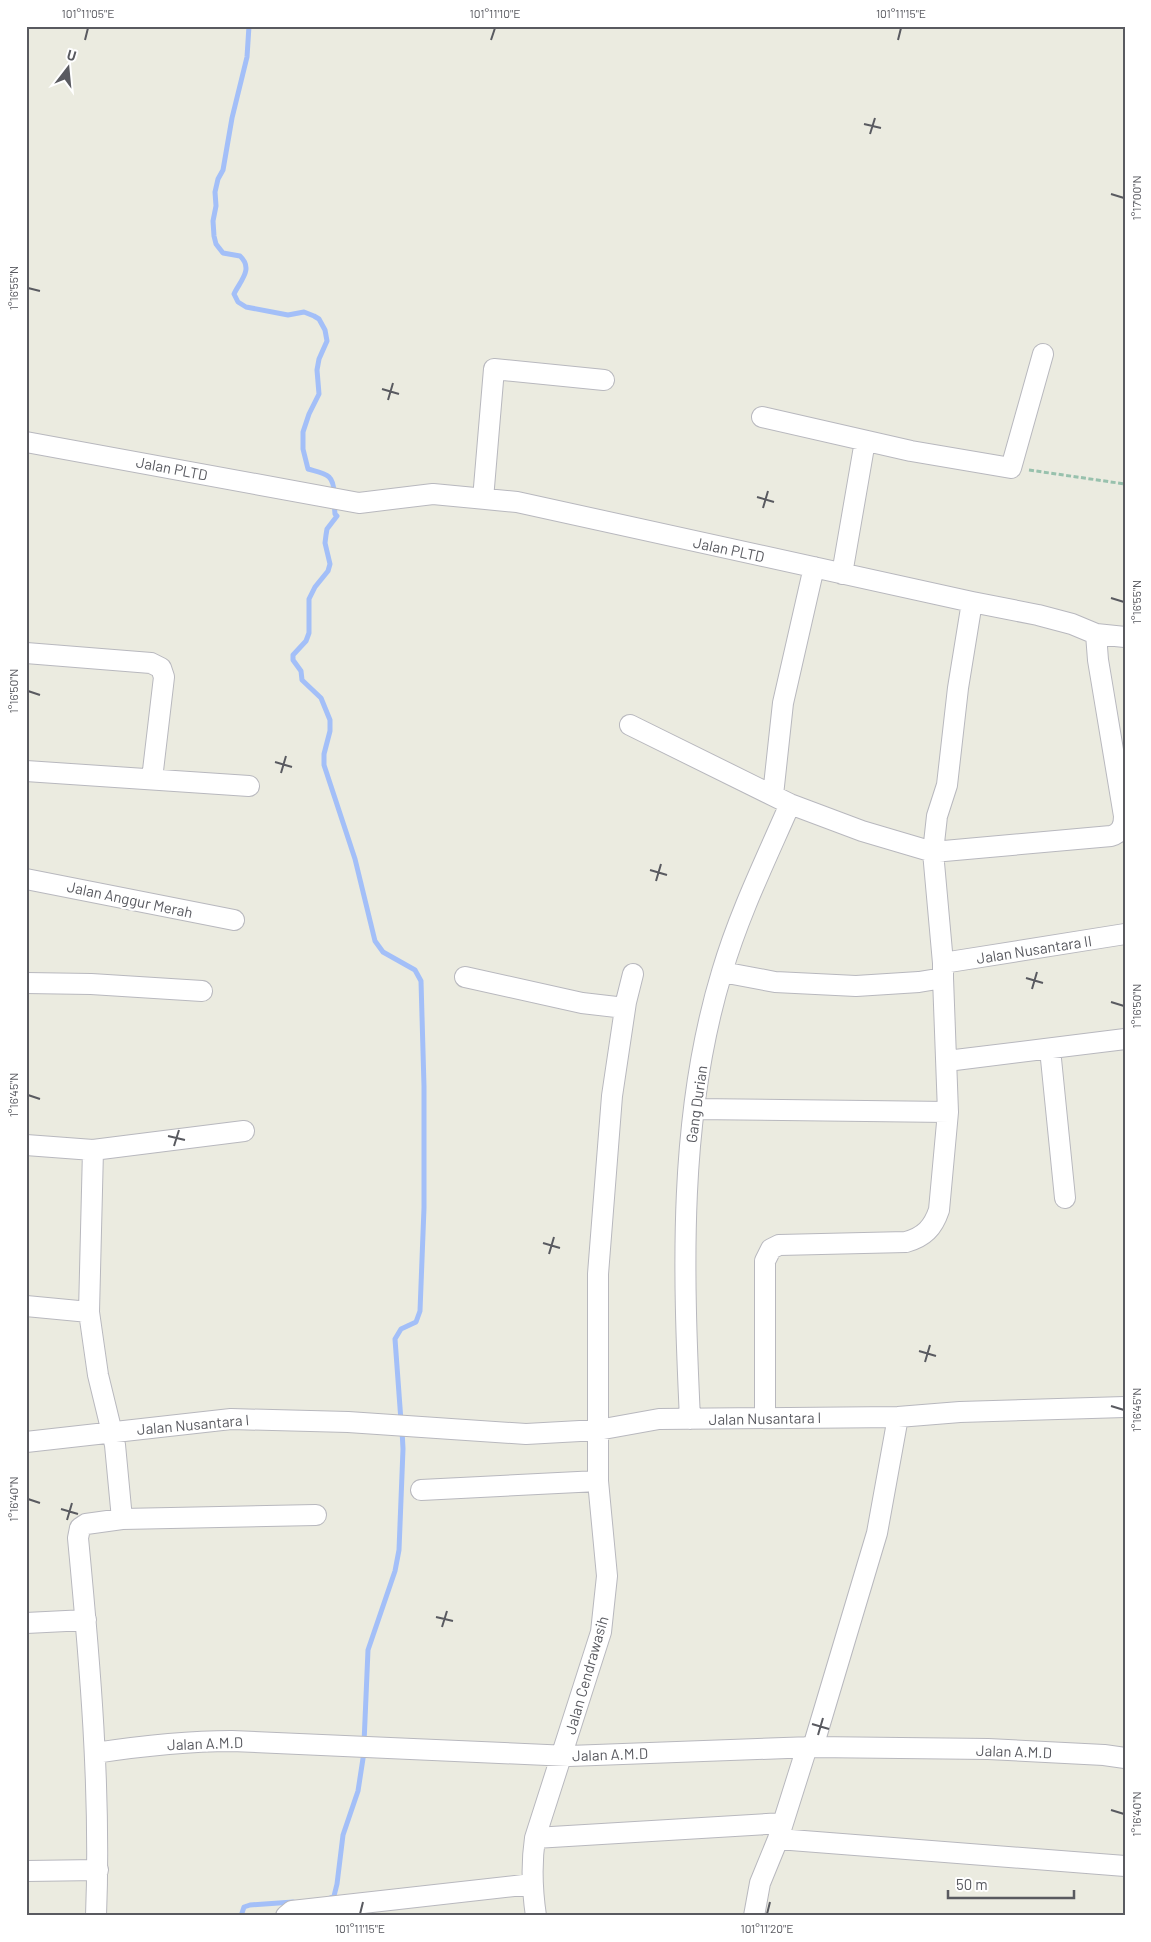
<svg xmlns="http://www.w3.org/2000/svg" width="1151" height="1942" font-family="Barlow,sans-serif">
<rect width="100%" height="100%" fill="#ebebe0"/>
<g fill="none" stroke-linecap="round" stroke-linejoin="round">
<path stroke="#a3bff8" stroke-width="5" d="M249,26L247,57L232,118L223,170L218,179L215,192L216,206L213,221L214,236L216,244L223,253L240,256C254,269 240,281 234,294L238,302L246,307L288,315L304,312L314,316L319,319L325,330L327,341L319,359L317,370L319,394L309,414L303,432V449L308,469C326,474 334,474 334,494
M334,502L335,514L337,516L327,529L326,535L325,543L330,564L328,571L315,587L309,599V633L306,641L293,655V660L301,671L302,680L321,698L330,720V731L324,754V765L355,859L375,941L383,952L415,970L421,981L424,1086V1208L420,1311L416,1322L401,1329L395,1339L401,1421
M364,1743L368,1650L395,1571L399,1550L403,1449L402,1430
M329,1899L334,1896L337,1884L343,1835L358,1791L364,1752
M241,1916L244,1907L250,1905L293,1902"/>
<g stroke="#b8b8be" stroke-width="22">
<path id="minor" d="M762,417L911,451L1011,468L1043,354
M26,442L359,503L433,494L517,502L972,602L1038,615L1072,624L1096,634L1125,637
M483,499L494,369L604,380
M842,574L865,441
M26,653L151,663L161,668L164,677L152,779
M630,725L790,804L862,831L933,852L1111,836C1121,833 1124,826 1124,816L1098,660L1096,634
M26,771L249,786
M773,795L783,703L814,567
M26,879L234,920
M943,963L1125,934
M722,972L775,982L856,986L919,982L943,978V963L933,852L937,816L947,785L958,688L972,602
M465,977L582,1003L625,1008
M26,983L91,984L202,991
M1050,1049L1065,1198
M947,1061L1125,1039
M694,1109L948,1112
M26,1145L93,1150L89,1312L98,1375L115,1445L122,1519L86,1524L80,1528L78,1538C90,1664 101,1790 96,1916
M93,1150L244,1131
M26,1306L89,1312
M765,1418V1261L771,1249L779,1245L906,1242C924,1237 933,1228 939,1210L948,1112L943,978
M690,1419C683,1270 678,1117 722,972C739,914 766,859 790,804
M26,1442L231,1419L348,1422L526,1434L598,1430L659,1419L898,1417L960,1412L1125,1407
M421,1490L598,1481
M122,1519L316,1515
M26,1623L86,1620
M813,1747L877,1533L898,1417
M95,1753C141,1746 186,1741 232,1741L569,1756L813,1747L988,1749L1104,1755L1125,1758
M535,1838L783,1823
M778,1839L1125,1866
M26,1871L98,1870
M286,1916L292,1911L532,1884
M536,1916C532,1889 531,1865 535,1838L601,1632L607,1576L598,1481V1274L612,1096L626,1002L633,974
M754,1916L760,1883L778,1839L807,1747"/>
</g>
<path stroke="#98c1ad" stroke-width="3" stroke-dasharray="5 2.5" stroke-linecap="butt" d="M1029,470L1125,484"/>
<use href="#minor" stroke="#fff" stroke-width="20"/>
</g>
<path fill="none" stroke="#595a60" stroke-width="2" d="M85,40L88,28M491,40L495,28M898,40L901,28M864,124L881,128M870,134L875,118M1111,194L1124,198M28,288L40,291M382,389L399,394M388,400L393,383M757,497L774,502M763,508L768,491M1111,598L1124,602M28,691L40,695M275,762L292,767M281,773L286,756M650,870L667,875M656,881L661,864M1026,978L1043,983M1032,989L1037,972M1111,1002L1124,1006M28,1095L40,1099M168,1136L185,1140M174,1146L179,1130M543,1243L560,1248M549,1254L554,1237M919,1351L936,1356M925,1362L930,1345M1111,1406L1124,1410M28,1499L40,1503M61,1509L78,1514M67,1520L72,1503M436,1617L453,1621M442,1627L447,1611M812,1724L829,1729M818,1735L823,1718M1111,1810L1124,1814M360,1914L363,1902M767,1914L770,1902"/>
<g text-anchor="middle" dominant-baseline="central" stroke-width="4.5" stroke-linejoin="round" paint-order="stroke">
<g font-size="15" fill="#595a60" stroke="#fff">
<text transform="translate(172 468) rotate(11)">Jalan PLTD</text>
<text transform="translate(729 549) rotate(12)">Jalan PLTD</text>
<text transform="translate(130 899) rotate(12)">Jalan Anggur Merah</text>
<text transform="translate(1034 949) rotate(-9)">Jalan Nusantara II</text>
<text transform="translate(696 1104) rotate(-82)">Gang Durian</text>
<text transform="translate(765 1418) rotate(-1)">Jalan Nusantara I</text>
<text transform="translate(193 1424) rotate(-5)">Jalan Nusantara I</text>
<text transform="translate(586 1675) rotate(-74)">Jalan Cendrawasih</text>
<text transform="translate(205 1743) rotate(-2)">Jalan A.M.D</text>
<text transform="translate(1014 1751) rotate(2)">Jalan A.M.D</text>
<text transform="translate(610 1754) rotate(-2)">Jalan A.M.D</text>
</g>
</g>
<rect width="1151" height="1942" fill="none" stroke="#ffffff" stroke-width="55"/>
<g transform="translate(68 68) rotate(16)" stroke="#ffffff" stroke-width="4" paint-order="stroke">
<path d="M0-4L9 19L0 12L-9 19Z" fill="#595a60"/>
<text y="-8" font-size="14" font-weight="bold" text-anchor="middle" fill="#595a60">U</text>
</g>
<path d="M948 1890v8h126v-8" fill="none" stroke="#595a60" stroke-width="2.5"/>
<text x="956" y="1890" font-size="15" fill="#595a60" stroke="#ffffff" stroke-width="4" paint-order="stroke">50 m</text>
<rect x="28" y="28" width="1096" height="1886" fill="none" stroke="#595a60" stroke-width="2"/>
<g font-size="12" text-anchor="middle" fill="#595a60">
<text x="88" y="18">101°11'05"E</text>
<text x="495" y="18">101°11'10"E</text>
<text x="901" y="18">101°11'15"E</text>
<text transform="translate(1137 198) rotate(-90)" y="4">1°17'00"N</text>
<text transform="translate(14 288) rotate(-90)" y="4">1°16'55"N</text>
<text transform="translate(1137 602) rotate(-90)" y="4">1°16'55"N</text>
<text transform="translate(14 691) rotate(-90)" y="4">1°16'50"N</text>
<text transform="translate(1137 1006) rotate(-90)" y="4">1°16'50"N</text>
<text transform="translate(14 1095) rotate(-90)" y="4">1°16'45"N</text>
<text transform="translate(1137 1410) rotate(-90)" y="4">1°16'45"N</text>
<text transform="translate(14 1499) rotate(-90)" y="4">1°16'40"N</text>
<text transform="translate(1137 1814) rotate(-90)" y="4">1°16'40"N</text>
<text x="360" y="1933">101°11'15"E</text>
<text x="767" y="1933">101°11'20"E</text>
</g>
</svg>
